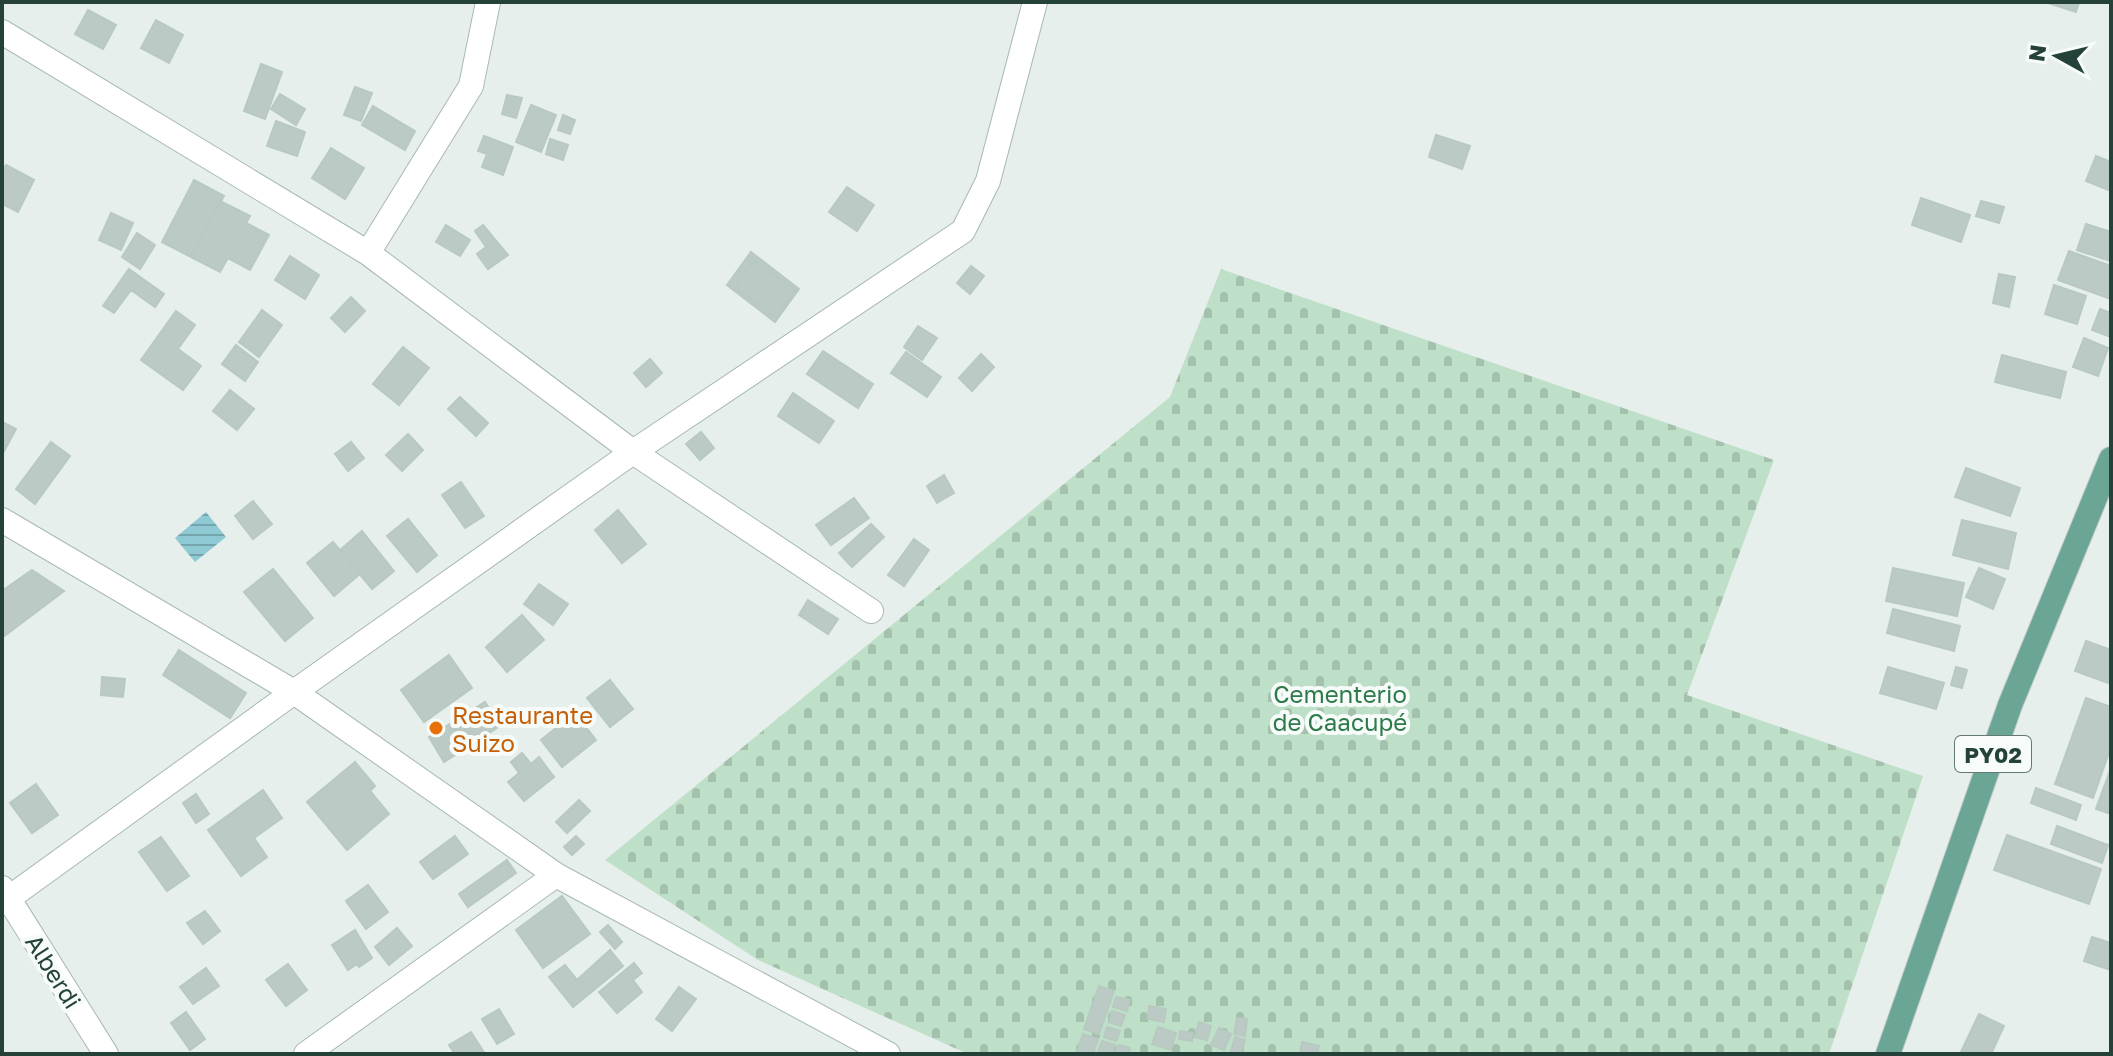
<svg xmlns="http://www.w3.org/2000/svg" width="2113" height="1056" font-family="'Golos Text',sans-serif">
<defs>
<pattern id="cemetery-stones" width="16" height="16" patternUnits="userSpaceOnUse" patternTransform="scale(2)"><rect width="16" height="16" fill="#bfe0c8"/><path d="M2 7V4a2 2 0 0 1 4 0v3zM10 15v-3a2 2 0 0 1 4 0v3z" fill="#a4c1ad"/></pattern>
<pattern id="water-rules" width="6" height="5" patternUnits="userSpaceOnUse" patternTransform="scale(2)"><rect width="6" height="5" fill="#8ec9d4"/><path d="M0 2.5h6" fill="none" stroke="#74a5ad"/></pattern>
</defs>
<rect width="100%" height="100%" fill="#e6efeb"/>
<path fill="url(#cemetery-stones)" d="M1221,269L1774,460L1687,695L1923,776L1829,1054H968L758,960L605,860L1170,397Z"/>
<path fill="url(#water-rules)" d="M206,512L226,537L195,562L175,538Z"/>
<path fill="#bbcac4" stroke="#b8c9c2" stroke-width="2" d="M2045,2H2079L2076,12Z
M88,10L116,25L103,49L75,34Z
M156,20L183,35L169,63L141,48Z
M261,64L282,72L265,119L244,111Z
M355,87L372,93L361,121L344,115Z
M280,94L305,109L296,125L271,109Z
M507,95L522,98L516,118L502,114Z
M531,105L556,115L541,152L516,142Z
M373,106L415,131L405,150L362,125Z
M563,115L575,120L570,134L558,130Z
M276,121L305,132L297,156L267,146Z
M1436,135L1470,146L1462,169L1429,157Z
M484,136L513,147L503,175L482,167L487,154L478,151Z
M550,139L568,145L563,160L546,154Z
M331,148L364,168L345,199L312,178Z
M2096,156L2111,162V191L2086,181Z
M6,165L34,180L18,212L2,204V172Z
M194,180L224,196L191,257L162,242Z
M847,187L874,205L857,231L829,212Z
M1921,198L1970,215L1961,242L1912,225Z
M220,201L250,216L246,223L269,235L250,270L228,258L220,272L191,257Z
M1981,201L2004,207L1999,223L1976,216Z
M111,213L133,223L121,250L99,240Z
M2086,224L2111,232L2110,261L2077,250Z
M446,225L470,240L460,256L436,242Z
M483,225L508,255L488,269L477,254L486,247L475,231Z
M137,233L155,245L140,269L122,257Z
M2069,251L2111,266V299L2058,280Z
M751,252L799,289L775,322L727,285Z
M290,256L319,275L305,299L275,280Z
M753,261L795,289L776,317L735,288Z
M971,266L984,276L970,294L957,283Z
M129,269L164,294L155,307L131,290L114,313L103,306Z
M1999,274L2015,277L2009,307L1993,303Z
M2054,285L2086,296L2077,324L2045,314Z
M351,297L365,311L345,332L331,318Z
M2100,309L2111,313V337L2092,330Z
M262,310L282,325L259,357L239,342Z
M176,311L195,325L178,349L201,366L183,390L141,360Z
M918,326L937,338L922,360L904,347Z
M2084,338L2108,348L2098,376L2073,367Z
M236,345L258,362L245,381L222,364Z
M403,347L429,368L399,405L373,384Z
M823,351L873,384L858,408L807,374Z
M906,352L941,377L927,397L891,373Z
M981,354L994,367L972,391L959,378Z
M2002,355L2066,372L2060,398L1995,382Z
M650,359L662,373L646,387L634,373Z
M230,390L254,409L237,430L213,411Z
M793,393L834,421L819,443L778,416Z
M460,397L488,423L476,436L448,409Z
M2,422L16,429L2,455Z
M701,432L714,448L700,460L686,444Z
M408,434L423,450L402,471L386,455Z
M51,442L70,456L35,504L16,489Z
M351,442L364,458L348,471L335,454Z
M1966,468L2020,488L2010,516L1955,497Z
M944,475L954,493L937,503L927,486Z
M461,482L484,516L465,528L442,495Z
M854,498L869,518L831,545L816,525Z
M253,501L272,524L253,539L235,516Z
M618,510L646,544L622,563L595,530Z
M408,519L437,555L417,572L387,536Z
M1962,520L2016,533L2008,569L1953,555Z
M871,524L884,537L852,567L839,553Z
M362,531L394,571L372,589L340,550Z
M914,539L929,550L904,586L888,575Z
M333,542L360,574L334,596L307,563Z
M1893,568L1964,583L1957,616L1886,601Z
M1979,568L2005,579L1993,609L1966,597Z
M273,569L313,618L285,641L244,592Z
M32,570L64,591L3,637L2,591Z
M539,584L568,604L553,625L524,604Z
M808,600L838,619L828,634L799,615Z
M1893,609L1960,626L1954,651L1887,633Z
M522,615L544,640L507,672L486,647Z
M2086,641L2111,650V684L2075,671Z
M179,650L246,693L230,718L163,675Z
M449,655L472,688L424,722L401,690Z
M1888,667L1944,683L1936,709L1880,693Z
M1956,667L1967,670L1962,688L1951,685Z
M102,677L125,679L123,697L101,695Z
M610,680L633,709L610,727L587,698Z
M2086,698L2111,707V747L2093,798L2055,784Z
M485,702L500,726L444,762L429,737Z
M575,713L596,740L562,767L541,740Z
M522,753L531,764L539,757L554,777L524,801L508,782L519,773L511,762Z
M355,762L375,786L370,791L389,814L347,850L307,802Z
M2111,768V814L2096,809Z
M36,784L58,815L32,833L10,803Z
M2036,788L2081,805L2076,820L2031,803Z
M263,790L282,818L254,838L267,857L241,876L208,830Z
M196,794L209,814L196,823L183,803Z
M579,800L590,811L567,833L556,822Z
M2057,826L2108,845L2102,863L2051,844Z
M2007,835L2101,869L2089,904L1994,870Z
M455,836L468,854L433,879L420,862Z
M576,836L584,844L572,855L564,847Z
M161,837L189,876L167,891L139,852Z
M507,860L516,873L468,907L459,894Z
M368,885L388,912L366,929L346,901Z
M562,896L590,934L543,968L516,930Z
M205,911L220,931L203,944L187,923Z
M608,925L622,942L615,949L600,932Z
M397,928L412,946L389,965L375,947Z
M355,930L372,958L359,967L357,964L348,970L332,945Z
M2092,937L2111,943V970L2084,961Z
M610,950L623,966L573,1007L549,977L565,965L577,980Z
M634,963L642,973L633,980L642,992L617,1013L599,992Z
M288,964L307,990L286,1006L266,980Z
M206,968L219,986L193,1004L180,987Z
M1099,986L1114,991L1099,1034L1084,1029Z
M679,987L696,999L672,1031L656,1019Z
M1116,997L1130,1000L1127,1011L1113,1007Z
M1149,1006L1166,1009L1164,1022L1148,1019Z
M499,1009L514,1034L497,1044L482,1019Z
M1112,1011L1125,1015L1121,1026L1109,1022Z
M186,1012L205,1039L190,1050L171,1023Z
M1979,1014L2004,1026L1991,1054H1960Z
M1237,1018L1247,1019L1245,1036L1234,1034Z
M1199,1022L1211,1026L1207,1040L1195,1037Z
M1107,1027L1120,1031L1116,1041L1104,1037Z
M1158,1027L1176,1033L1171,1050L1152,1044Z
M1219,1028L1231,1034L1224,1050L1211,1045Z
M1180,1031L1193,1033L1192,1041L1179,1039Z
M471,1032L485,1054H455L449,1045Z
M1083,1034L1098,1039L1093,1054H1076Z
M1235,1037L1245,1040L1241,1054L1231,1051Z
M1102,1041L1115,1045L1112,1054L1098,1052Z
M1302,1042L1319,1046L1317,1054L1300,1053Z
M1118,1045L1130,1048L1129,1054H1115Z"/>
<g fill="none" stroke-linecap="round" stroke-linejoin="round">
<g stroke="#a8b8b2" stroke-width="26">
<path id="minor" d="M2,32L368,253L633,452L871,611
M368,253L471,86L488,2
M2,520L294,692L556,875L888,1054
M2,888L106,1054
M2,903L294,692L633,452L963,231L988,181L1035,2
M306,1054L556,875"/>
</g>
<g stroke="#c2cac8" stroke-width="26">
<path id="major" d="M1888,1054L2010,705L2111,459"/>
</g>
<use href="#minor" stroke="#fff" stroke-width="24"/>
<use href="#major" stroke="#6aa596" stroke-width="24"/>
</g>
<circle fill="#e8710a" stroke="#f7fbf9" stroke-width="3" cx="436" cy="728" r="8"/>
<g text-anchor="middle" dominant-baseline="central" stroke-width="8" stroke-linejoin="round" paint-order="stroke">
<rect fill="#f7fbf9" stroke="#637a73" stroke-width="2" x="1955" y="736" width="76" height="36" rx="6"/>
<g font-size="22" font-weight="bold" fill="#24423a">
<text x="1993" y="754">PY02</text>
</g>
<g font-size="24" fill="#2d7a4b" stroke="#f7fbf9">
<text x="1340" y="693">Cementerio<tspan x="1340" dy="28">de Caacupé</tspan></text>
</g>
<g font-size="24" fill="#c56008" stroke="#f7fbf9" text-anchor="start">
<text x="452" y="714">Restaurante<tspan x="452" dy="28">Suizo</tspan></text>
</g>
<g font-size="24" fill="#24423a" stroke="#f7fbf9">
<text transform="translate(54 971) rotate(58)">Alberdi</text>
</g>
</g>
<rect width="2113" height="1056" fill="none" stroke="#24423a" stroke-width="8"/>
<g transform="translate(2057 56) rotate(278)" stroke="#f7fbf9" stroke-width="6" paint-order="stroke">
<path d="M0-6L14 30L0 20L-14 30Z" fill="#24423a"/>
<text y="-12" font-size="22" font-weight="bold" text-anchor="middle" fill="#24423a">N</text>
</g>
</svg>
